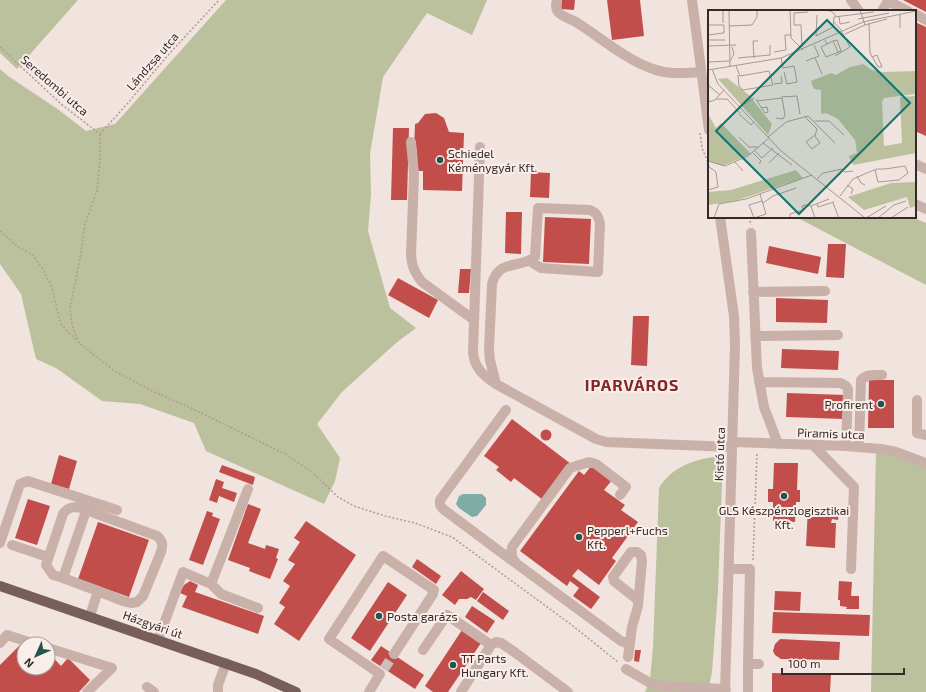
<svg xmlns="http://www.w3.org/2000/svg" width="926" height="692" font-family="'Exo 2',sans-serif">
<rect width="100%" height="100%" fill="#f1e3dd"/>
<path fill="#bbc09d" d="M0,0H78L17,69L0,53Z
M226,0H487L472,35L427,13L383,77L370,154L371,194L368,231L390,308L416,328L396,343L342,392L317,424L340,458L335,481L324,504L206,451L194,423L140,404L102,401L56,368L36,359L21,294L0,264V69L8,76L59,110L86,131L115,124Z
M796,217H912L926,223V285Z
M876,450L926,464V692H871Z
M723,456L718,590L712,672L708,692H645L650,680L653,647L659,488C673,465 698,458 723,456Z"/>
<path fill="#7dada5" d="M463,494H482L486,498V505L477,516L472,517L459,508L456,504L459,496Z"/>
<path fill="#c14e4b" d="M562,0H575L574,10L561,9Z
M607,0H640L644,36L612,40Z
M903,0H926V12Z
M915,22L926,27V136L915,131Z
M436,113L444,118L449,132L464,133L462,191L423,190V171H417V149H414L415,124L418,123L425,114Z
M393,128H409L407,200H391Z
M531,172L550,173L549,198L530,197Z
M506,212H522L521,254L505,253Z
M545,217L591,219L589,264L543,262Z
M828,244H846L844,278L826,277Z
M769,246L821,257L818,274L766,263Z
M460,269H471L469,293H458Z
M398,278L438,300L429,318L388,295Z
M776,298L828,300L827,323L776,322Z
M633,316H649L647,366L631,365Z
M782,349L839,351L838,370L781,368Z
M869,380H894V428H868Z
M787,393L845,395L844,419L786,417Z
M512,419L571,464L543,500L514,478L511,482L496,470L499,467L484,456Z
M540.5 435a5.5 5.5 0 1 1 11 0a5.5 5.5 0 1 1-11 0Z
M59,455L77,461L69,489L51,484Z
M774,463H798L797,490H800V502H796L795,522L773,521V502H768V489H773Z
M222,465L255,477L253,485L219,472Z
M592,465L612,480L604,490L625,505L621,510L638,522L612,558L616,561L599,585L578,569L572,576L600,597L591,609L573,596L579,588L570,581L567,586L520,551L579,471L584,475Z
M216,479L224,482L222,488L237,493L234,502L219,496L217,503L209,500Z
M28,499L50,506L37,545L15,538Z
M248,504L261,509L248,543L265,549L266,545L279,549L276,558L278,559L270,579L249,571L250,568L228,560Z
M808,508L839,509L838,520L832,519L831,523H836L835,548L806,546Z
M207,511L213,513L212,516L220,519L203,565L189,560Z
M306,521L356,555L299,641L274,624L285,607L279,603L290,586L283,581L295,564L288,560L300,542L294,538Z
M98,522L149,540L129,597L78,579Z
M417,559L441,576L436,584L412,567Z
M461,571L484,589L476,600L471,597L467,599H459L455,605L442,595Z
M190,581L198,585L195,592L264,616L258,634L182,607L187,596L180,593L184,585Z
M839,581L852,582L851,596H859V609H846L847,607L840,606V600H838Z
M388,582L407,595L370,651L351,638Z
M775,591L801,592L800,611L774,610Z
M483,592L509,611L503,620L477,601Z
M472,606L495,621L487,633L465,617Z
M773,612L870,615L869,636L772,633Z
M462,630L481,643L448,692H433L425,686Z
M780,639L840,642L839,660L781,659L775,655L773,651L775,644Z
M20,645L24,649V668H48V652L61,666L68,658L90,680L79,692H0V665Z
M381,646L424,675L415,689L371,660Z
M635,650H641L639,662L634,661Z
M772,673L831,674L830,692H772Z"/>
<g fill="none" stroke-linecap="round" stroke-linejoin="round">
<path stroke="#ccbeb9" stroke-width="10" stroke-dasharray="10 5" stroke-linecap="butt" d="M384,669L394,654"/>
<path stroke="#b59a93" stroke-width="1.5" stroke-dasharray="2 2" stroke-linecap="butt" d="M0,47L61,104L100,134
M700,133L702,148L709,165
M100,134V159L97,191L85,224L80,259L70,308L72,325L79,343L116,372L152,391L191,408L285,454L312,472L338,497L354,506L385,516L415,523L452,537L573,626L619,663
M100,134L127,104L168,55L219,0
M749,217L751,225
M0,231L18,247L33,255L42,268L51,285L61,324L77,341
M753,560L757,452"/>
<path stroke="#c9b1a9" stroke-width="10" d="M557,0C556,4 555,8 558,12C562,17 571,19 576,22C601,38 625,59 653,69C669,75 684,73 701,72
M692,0L709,130
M851,0L859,11
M882,11L888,1L908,11
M915,14L926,20
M411,142L414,174L411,255C412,267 415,273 422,282L474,320
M480,147L473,352C474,368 484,376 496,384L596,439L606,442L732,447
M915,164L926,169
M915,204L926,209
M720,217L734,316L735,345L725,692
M751,233L757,368L764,407L778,444
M753,292L825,291
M755,336L838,335
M759,382L841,383L846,386L848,389L846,446
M496,384L490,360L489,349L492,284C498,259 519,269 535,257L538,208L590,210C597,213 598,216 600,223L598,272L541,268L530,261
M917,400V433L926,435
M506,410L440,500V505L443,509L514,562
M733,442L846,446L881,449L896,452L926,463
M813,445L854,487L851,569
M859,447L861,380C867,374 874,375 882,375
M620,495L626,487L596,464L589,462L570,468L512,547C511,555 512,559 517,564L621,641L629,644
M86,511L63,578L98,591L90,616
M0,543L20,484L28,481L117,510
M12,545L48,557
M729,569H750L748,664H759
M63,578L53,575L46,565L63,514C67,508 71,507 78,507L157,536C163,541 163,545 161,552L143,596L137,602L131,603L123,601L98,591
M211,584L248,489
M158,640L183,572L211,584L221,594L258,608
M0,643L7,635L35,644
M48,648L112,668L87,692
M423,650L447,615L491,645
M628,657L632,627L638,606L642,561L641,555L637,552H631L613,577L614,581L638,600
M626,669L650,683L659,686L726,689
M147,687L154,692
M218,692V685L226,663
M369,692L380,674L329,639L383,556L434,590L433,594L394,654
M461,692L491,645L496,642L501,643L513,651L568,692
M748,692V664"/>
<path stroke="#775e5a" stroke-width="10" d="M0,586L256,674L296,692"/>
</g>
<g fill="#20564e" stroke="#f9eee9" stroke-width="1.5">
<circle cx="440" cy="160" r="4"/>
<circle cx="881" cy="404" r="4"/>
<circle cx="784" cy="496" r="4"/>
<circle cx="579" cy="537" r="4"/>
<circle cx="379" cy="616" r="4"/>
<circle cx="453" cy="665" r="4"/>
</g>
<g text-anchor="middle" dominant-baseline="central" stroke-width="4" stroke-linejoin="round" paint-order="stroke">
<g font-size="12" fill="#362a29" stroke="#f9eee9">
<text transform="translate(152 61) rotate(-49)">Lándzsa utca</text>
<text transform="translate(55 85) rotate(41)">Seredombi utca</text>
<text transform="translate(831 433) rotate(2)">Piramis utca</text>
<text transform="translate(719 454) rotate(-88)">Kistó utca</text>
<text transform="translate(153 624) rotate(19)">Házgyári út</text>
</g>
<g font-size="12" fill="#362a29" stroke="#f9eee9" text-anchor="start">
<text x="448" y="153">Schiedel<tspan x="448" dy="14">Kéménygyár Kft.</tspan></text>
<text x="873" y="404" text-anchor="end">Profirent</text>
<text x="784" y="510" text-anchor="middle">GLS Készpénzlogisztikai<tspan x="784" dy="14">Kft.</tspan></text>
<text x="587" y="530">Pepperl+Fuchs<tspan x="587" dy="14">Kft.</tspan></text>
<text x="387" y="616">Posta garázs</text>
<text x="461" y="658">TT Parts<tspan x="461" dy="14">Hungary Kft.</tspan></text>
</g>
<g font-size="16" font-weight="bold" letter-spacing="1" fill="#822725" stroke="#f9eee9">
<text x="632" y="384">IPARVÁROS</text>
</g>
</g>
<g transform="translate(708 10)">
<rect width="208" height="208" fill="#f1e3dd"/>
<path d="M155,54L164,60L175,62L208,61L207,84L176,88L174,92L176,136L194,133L192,87L208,86V143L145,155L141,146L149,143L147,130L130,109L118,103L113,104V80L106,79L103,71L123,63L128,65L142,57ZM19,68L41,85L64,114L60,125L10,69ZM1,106L8,118L13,113L43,144L14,156L0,151ZM88,160L95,168L27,191L0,195V182L23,180ZM208,172V196L202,198L199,187L156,200L140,187L183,173Z" fill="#bbc09d"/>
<path fill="none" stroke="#a69995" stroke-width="1" d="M15,0V13M21,0L22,57M82,0L83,28L95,40M112,0L123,1L128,6M192,4V18M109,5L108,26L125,17L126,7L166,2M131,6L132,14L142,12M150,9L181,3M125,11L133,20L142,37L127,46M161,13L162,42L163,45L164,47L165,48L170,57H174L169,45L164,47M0,15H16V23L0,25M157,15L179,9M21,16L44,15L49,7V0M137,24L157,15L152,0M0,30H17M117,30L119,34L125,31L130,42M119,34L113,37L118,47L133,41L129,30L125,31M0,36L28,35M94,37L93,15H86V3L100,2M66,42L78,40L77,25H83M30,48L62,45V35M46,48L45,31H50M73,48L75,58L86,56L89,72L79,74L76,62M107,48L114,64M22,51L26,44L24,37M98,51L111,46L106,35M0,52L21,51M28,56L32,66L61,61L65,75L35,80L31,76L30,65M4,59L10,74L72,140L157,208M0,60L73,48L155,12L208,1M66,74L74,73L73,66M0,75L12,85M73,87L89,86L92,104M8,89H19L32,103M48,89L53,97L57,103L60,102L59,97L53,98M49,91L74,88L77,105L75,109L68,108M0,92L7,90L16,80M32,97L46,88M31,104L43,115L46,112M97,107L109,119L107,126L112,133L104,139L98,132L107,125M107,111H121L136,125M31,127L41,137H50M60,127L78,112L100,106L127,133M55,133L84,155M47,141L54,148L65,138M45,143L53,151L51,154M0,151L17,156L40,146L61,128M27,152L35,161M61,153L71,143M0,156L8,162L10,177L0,180M149,166L153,173L157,175M109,169L115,163L134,159L137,162L145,161M139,175L145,179L143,184M132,186L145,169L166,160H167L169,159H177L197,156L200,163L191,170L170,172L167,160M55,193L65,186L88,178M125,193L131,208M109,194L110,197L126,192M103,196L121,189M6,208L11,194L38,189L104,165M46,208L58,204L52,184M46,208L41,195L54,191M82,208V204L95,200L94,196L97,195L103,196L107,208M158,208L178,196M170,208L186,195L198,191M183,208L200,197"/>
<path fill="#0f766e" fill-opacity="0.15" stroke="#0f766e" stroke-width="2" d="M119,10L202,93L91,204L8,121Z"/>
<rect width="208" height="208" fill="none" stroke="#362a29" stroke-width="2"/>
</g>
<g transform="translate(36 656) rotate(225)"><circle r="19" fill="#f9eee9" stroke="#aba09c"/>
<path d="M0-3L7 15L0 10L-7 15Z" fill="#20564e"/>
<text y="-6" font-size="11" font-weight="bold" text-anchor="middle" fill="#362a29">N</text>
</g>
<path d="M782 668v6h122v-6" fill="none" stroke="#362a29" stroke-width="2"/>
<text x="788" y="668" font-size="12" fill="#362a29" stroke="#f9eee9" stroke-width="3" paint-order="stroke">100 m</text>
</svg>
